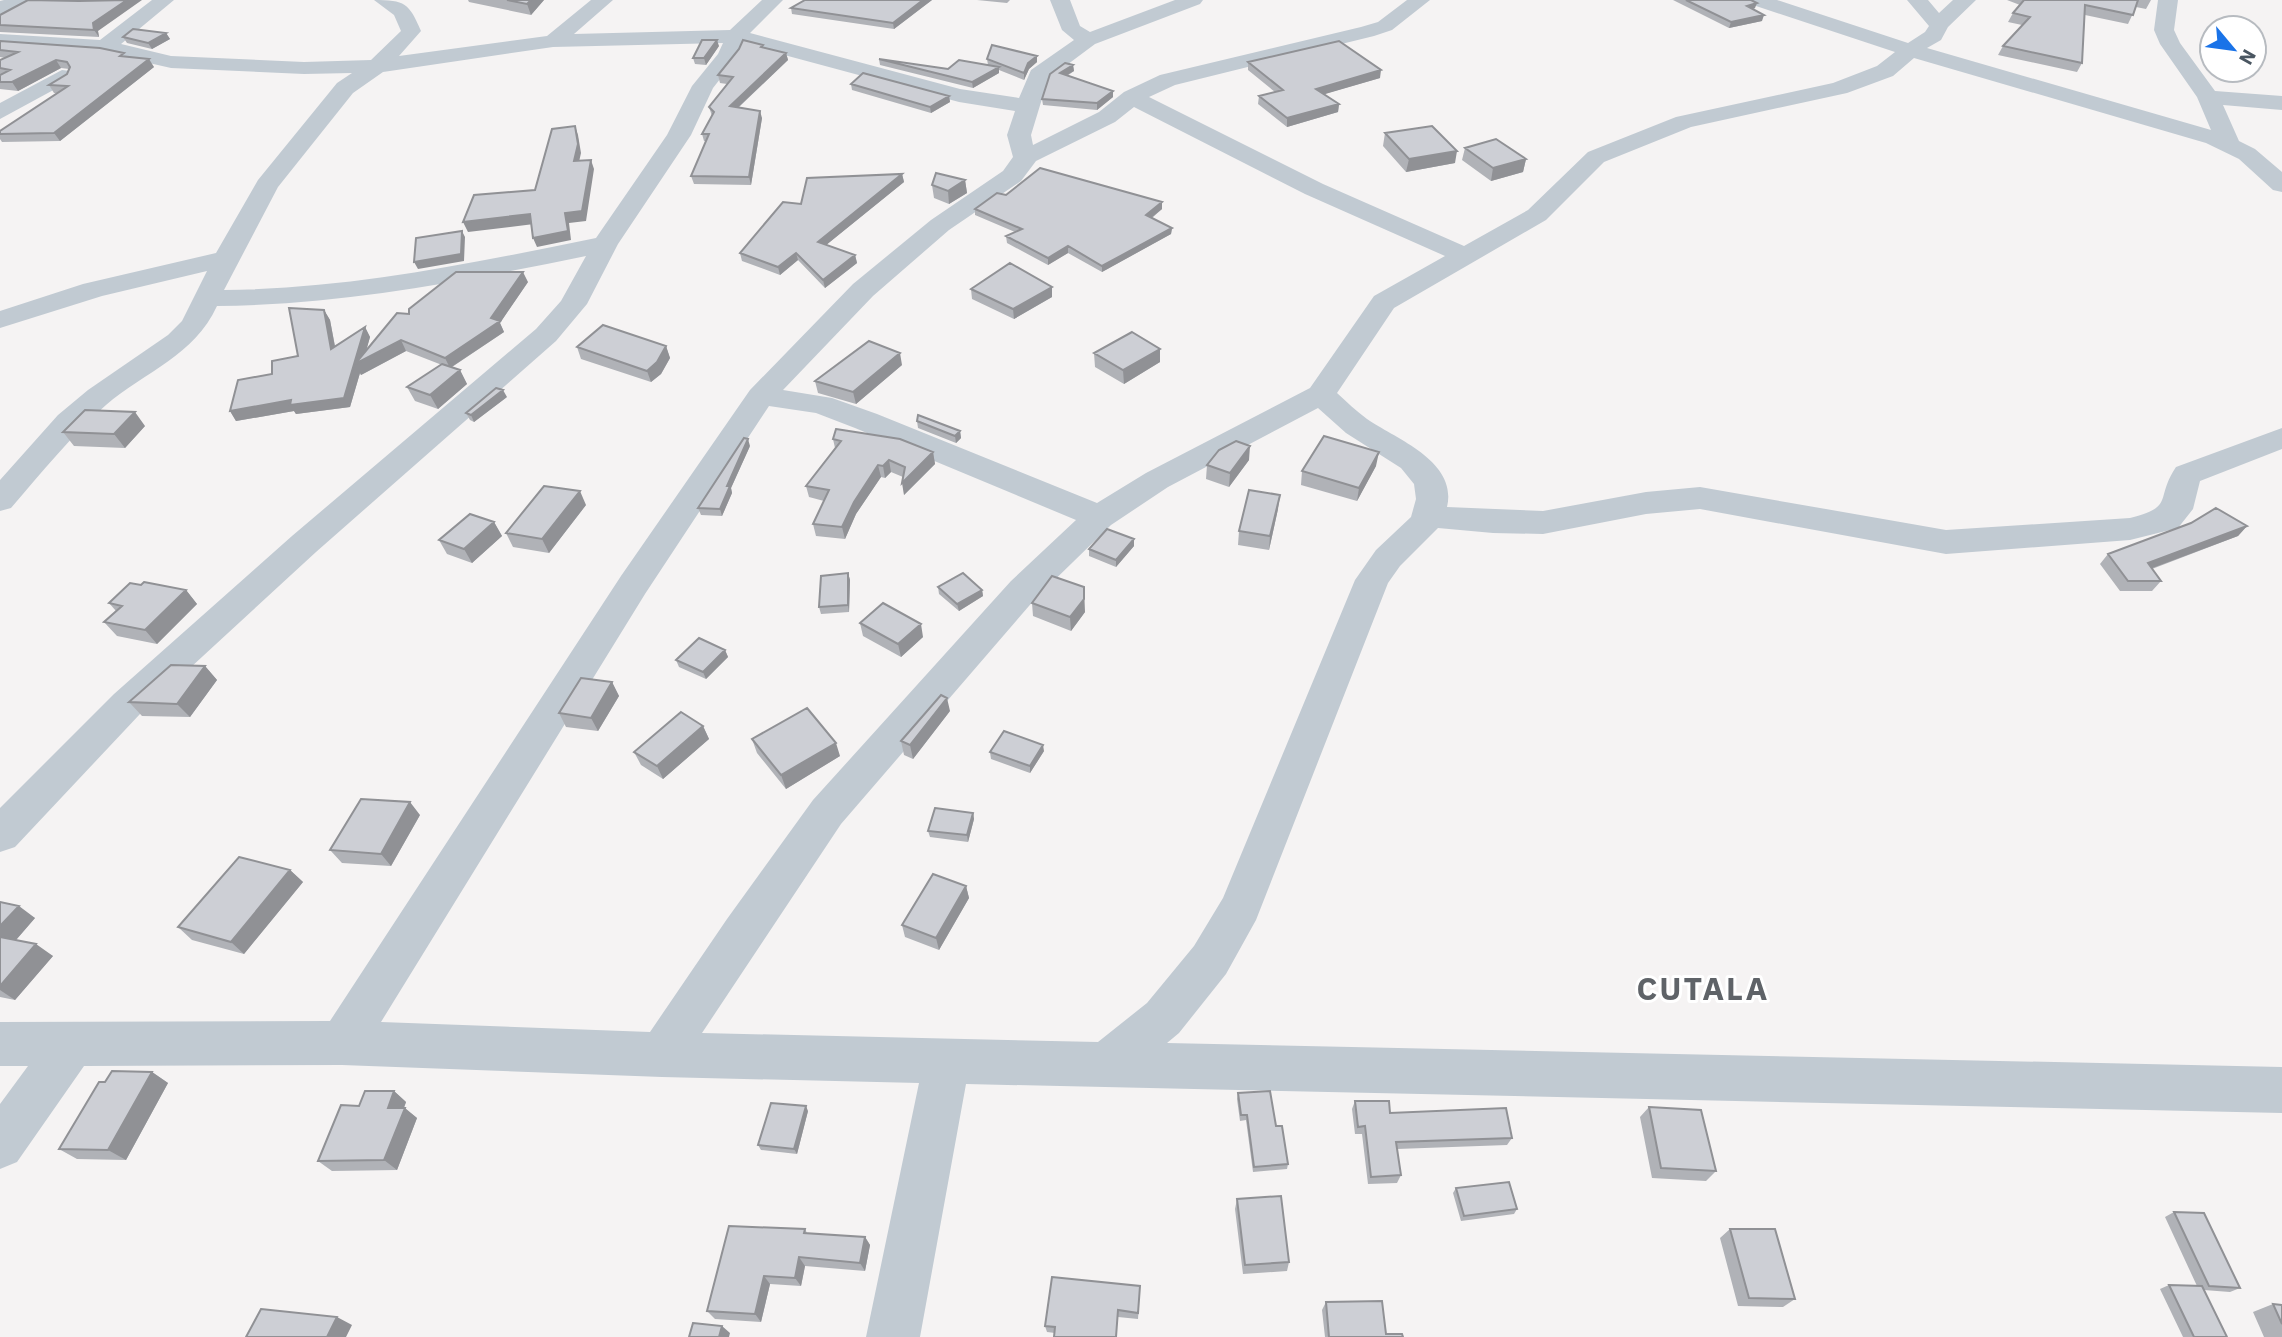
<svg xmlns="http://www.w3.org/2000/svg" width="2282" height="1337" font-family="'IBM Plex Sans',sans-serif">
<rect width="100%" height="100%" fill="#f5f3f3"/>
<g fill="none" stroke-linecap="round" stroke-linejoin="round">
<path fill="#c1cad2" fill-rule="evenodd" d="M4,0H33L30,4L0,14V1Z
M152,0H174L121,44L171,56L304,62L371,60L401,31L394,15L374,0C405,0 409,3 421,31L399,56L547,36L591,0H613L574,34L730,30L762,0H783L750,33L960,89L1019,98L1031,70L1074,40L1062,30L1050,0H1070L1080,26L1090,32L1175,0H1203L1200,4L1095,44L1048,79L1031,135L1033,145L1099,112L1124,92L1160,75L1361,27L1378,22L1407,0H1430L1392,30L1374,36L1175,85L1149,97L1323,184L1464,246L1528,210L1588,152L1676,117L1833,83L1877,66L1895,52L1750,4L1747,0H1777L1908,43L1925,32L1929,26L1907,0H1928L1939,13L1953,0H1976L1948,27L1941,40L1927,48L2211,130L2197,97L2160,44L2154,30L2158,0H2178L2174,30L2180,43L2215,91L2282,96V110L2223,105L2239,141L2255,149L2282,172V192L2273,190L2239,159L2206,143L1914,58L1893,76L1847,93L1691,127L1604,162L1546,220L1394,308L1337,393C1347,402 1356,411 1367,419C1396,439 1458,461 1447,507L1543,511L1646,492L1700,487L1946,530L2130,518C2176,506 2154,500 2176,467L2282,428V449L2200,481L2193,509L2178,528L2130,540L1946,554L1700,509L1646,514L1543,534L1493,533L1438,528L1400,566L1388,583L1256,920L1226,974L1179,1033L1167,1043L2282,1067V1113L966,1084L920,1337H866L919,1083L662,1077L342,1065L84,1066L17,1162L0,1169V1104L28,1066H0V1022L330,1021L621,576L750,390L853,284L931,220L1003,171L1013,157L1007,135L1015,111L959,102L743,44L739,55L713,88L691,135L618,244L587,304L556,341L316,552L140,714L15,847L0,852V808L114,694L292,536L536,329L561,301L586,256C463,281 342,305 217,306C194,356 146,371 106,405C71,436 42,472 11,508L0,511V480L58,415L88,390L168,335L182,321L207,271L102,296L0,328V311L83,284L216,253L258,180L337,83L352,73L304,74L171,68L105,53L0,46V34L100,40ZM723,43L718,54L692,86L667,135L596,238C473,263 350,289 224,290L278,187L353,93L383,72L553,47ZM1134,107L1305,194L1445,256L1374,296L1310,388L1146,473L1097,503L877,414L832,398L783,390L873,296L949,230L1021,181L1036,161L1115,122ZM769,406L816,413L855,428L1076,520L1011,581L813,800L727,919L650,1032L381,1022L645,594ZM1318,408L1346,433L1401,468L1414,484L1416,499L1411,517L1376,550L1355,580L1223,898L1194,946L1147,1003L1098,1042L702,1033L841,824L1035,599L1111,525L1168,487Z
M62,70L70,71L73,76L70,81L0,119V103Z"/>
</g>
<path fill="#b0b2b7" d="M80,0L98,31L99,37L0,32V15Z
M468,0H544L531,15L469,2Z
M932,0L894,29L792,14L791,8Z
M977,0H1010L1007,3Z
M1673,0H1751L1755,8L1753,9L1762,21L1729,28Z
M2007,0H2151L2146,9L2136,7L2128,24L2085,15L2082,63L2077,72L1998,55L2003,46L2022,25L2008,22L2013,13L2020,5Z
M166,33L170,39L152,49L127,43L123,37Z
M0,41L126,56L154,67L60,141L2,142L0,139V131L57,93H54L49,85L67,74L69,69L61,68L18,91L0,89V75H1H0V60L5,58L0,57Z
M763,45V47L786,53L788,60L738,108L762,118L751,185L694,184L691,176L706,141H704L702,134L712,116L709,107L727,84L720,83L718,75Z
M719,46L706,65L695,64L693,58Z
M879,59L948,69L988,65L987,59L1037,62L1029,69L1024,80L999,70V73L973,88L880,65Z
M1248,62L1380,78L1324,94L1339,104L1338,112L1287,127L1258,104L1259,96L1275,92L1248,70Z
M1073,65L1074,71L1067,76L1113,97L1097,110L1043,105L1042,99Z
M851,84L949,96L950,102L931,113L852,90Z
M1385,133L1455,163L1406,172L1383,146Z
M1465,148L1526,159L1523,172L1491,181L1462,160Z
M902,174L904,182L826,245L855,255L857,263L825,288L798,260L780,275L742,261L740,253L801,204Z
M965,180L967,193L949,204L934,198L932,185Z
M1006,195L1162,209L1152,218L1172,228L1171,234L1102,272L1068,253L1048,265L1007,243L1006,236L1015,232L975,215V209Z
M528,282L500,323L504,332L452,367L460,370L467,384L438,409L415,401L407,387L442,365L406,351L361,375L360,373L350,407L296,414L294,411L236,421L230,411L272,374L298,356L324,310L330,320L335,346L365,327L370,337L366,350L409,314Z
M1052,287V297L1014,319L972,299L971,289Z
M666,346L670,358L661,374L651,382L581,359L577,347Z
M1160,349V362L1124,384L1095,367L1094,353Z
M902,365L856,404L818,393L815,381Z
M507,397L474,422L470,420L466,413Z
M917,421L960,431L961,438L956,443L918,428Z
M145,426L125,448L74,446L63,432Z
M833,439L933,452L935,464L904,495L903,477L891,472L885,478L881,477L856,514L845,539L816,536L813,524L824,501L809,497L806,486L835,448Z
M750,446L731,488L732,493L722,516L701,515L698,508Z
M1249,460L1229,487L1206,479L1207,465Z
M1376,466L1357,501L1301,485L1302,471Z
M586,505L549,553L513,547L506,533Z
M1278,509L1269,550L1238,545L1239,531Z
M494,522L502,536L472,563L447,554L439,540Z
M2247,526L2238,536L2152,569L2161,581L2152,591H2120L2100,564L2108,554Z
M1134,546L1116,567L1089,556V549Z
M848,573L850,580L849,612L821,614L819,607Z
M141,585L186,590L197,604L157,644L117,636L104,622L116,611L109,603Z
M938,587L982,590L983,596L959,611L939,594Z
M1032,603L1085,612L1071,631L1033,616Z
M860,623L923,637L901,657L863,636Z
M725,650L728,657L706,679L679,667L676,660Z
M205,666L217,680L190,717L142,716L129,702Z
M612,682L619,696L598,731L566,727L559,713Z
M950,711L913,759L904,755L901,741Z
M703,726L709,739L663,779L641,765L634,752Z
M752,739L840,756L786,789L757,753Z
M1044,751L1030,773L991,759L990,752Z
M973,813L974,819L968,842L930,837L928,831Z
M420,815L391,866L342,863L330,850Z
M290,870L303,882L244,954L192,940L178,927Z
M966,886L969,898L939,950L905,937L902,925Z
M0,902L35,918L16,940L53,956L15,1000L0,997Z
M152,1072L168,1083L126,1160L77,1159L59,1149L105,1082Z
M394,1091L406,1102L404,1108L417,1118L397,1170L332,1171L318,1161L359,1106Z
M1238,1093L1276,1126L1288,1164L1287,1169L1253,1172L1246,1120L1240,1121L1237,1099Z
M1355,1101L1390,1113L1512,1138L1507,1145L1397,1149L1401,1175L1397,1183L1368,1184L1362,1134H1355L1352,1109Z
M1649,1107L1716,1171L1706,1181L1652,1178L1640,1117Z
M808,1111L797,1154L761,1150L758,1145Z
M1456,1188L1517,1209L1514,1214L1461,1221L1453,1193Z
M1237,1199L1289,1262L1287,1271L1243,1274L1235,1209Z
M2174,1212L2240,1288L2230,1292L2204,1290L2227,1337H2183L2160,1289L2169,1285L2197,1286L2165,1217Z
M805,1229L807,1233L865,1237L870,1245L865,1271L805,1266L801,1286L770,1284L761,1322L715,1319L707,1311Z
M1730,1229L1795,1299L1783,1307L1738,1306L1720,1238Z
M1140,1286L1138,1319L1118,1317L1055,1333L1047,1332L1045,1326Z
M1326,1302L1386,1334L1403,1337H1325L1322,1310Z
M2273,1304L2282,1305V1337H2264L2253,1312Z"/>
<path fill="#909195" d="M127,0H142L98,31L99,37L94,30L93,23Z
M531,0H544L531,15L527,4Z
M923,0H932L894,29L893,23Z
M1757,3L1755,8L1745,12L1747,6Z
M1764,15L1762,21L1729,28L1731,22Z
M166,33L170,39L152,49L148,43Z
M717,40L719,46L706,65L704,58Z
M786,53L788,60L731,114L730,106Z
M1037,56V62L1029,69L1024,80V73L1028,63Z
M149,59L154,67L60,141L54,133Z
M56,60L61,68L18,91L12,82Z
M1073,65L1074,71L1060,79V73Z
M999,67V73L973,88L972,82Z
M1381,70L1380,78L1315,97L1316,89Z
M1113,91V97L1097,110V103Z
M949,96L950,102L931,113L930,107Z
M1339,104L1338,112L1287,127V118Z
M760,111L762,118L751,185L749,177Z
M575,126L578,135L581,153L577,171L574,161Z
M1457,151L1455,163L1406,172L1409,159Z
M1526,159L1523,172L1491,181L1493,168Z
M591,160L594,169L586,221L569,223L571,240L537,247L533,238L565,213Z
M902,174L904,182L820,250L818,242Z
M965,180L967,193L949,204L948,191Z
M1162,202V209L1146,222V215Z
M530,214L534,224L468,232L463,222Z
M1172,228L1171,234L1102,272V266Z
M462,231L465,237L464,261L418,269L414,262Z
M1068,246V253L1048,265V258Z
M796,253L798,260L780,275L778,267Z
M855,255L857,263L825,288L823,280Z
M523,272L528,282L500,323L504,332L450,368L445,358L491,318Z
M1052,287V297L1014,319L1013,309Z
M324,310L330,320L337,358L331,349Z
M365,327L370,337L364,359L401,340L406,351L361,375L360,373L350,407L296,414L294,411L236,421L230,411L291,400Z
M666,346L670,358L661,374L651,382L647,371Z
M1160,349V362L1124,384L1123,370Z
M900,353L902,365L856,404L853,392Z
M460,370L467,384L438,409L430,395Z
M503,390L507,397L474,422L471,415Z
M135,412L145,426L125,448L114,434Z
M960,431L961,438L956,443L955,436Z
M748,439L750,446L731,488L732,493L722,516L720,509L727,486Z
M1250,446L1249,460L1229,487L1230,473Z
M933,452L935,464L904,495L902,483Z
M1379,452L1376,466L1357,501L1359,488Z
M889,460L891,472L885,478L883,466Z
M878,465L881,477L856,514L845,539L842,527L854,502Z
M580,491L586,505L549,553L542,539Z
M1280,495L1278,509L1269,550L1270,536Z
M494,522L502,536L472,563L464,549Z
M2247,526L2238,536L2139,573L2148,563Z
M1134,539V546L1116,567V560Z
M848,573L850,580L849,612L848,605Z
M1084,587L1085,612L1071,631L1070,617Z
M186,590L197,604L157,644L145,630Z
M982,590L983,596L959,611L957,604Z
M921,624L923,637L901,657L898,644Z
M725,650L728,657L706,679L703,672Z
M205,666L217,680L190,717L177,704Z
M612,682L619,696L598,731L591,718Z
M947,698L950,711L913,759L910,745Z
M703,726L709,739L663,779L657,766Z
M836,743L840,756L786,789L781,775Z
M1043,745L1044,751L1030,773V766Z
M410,802L420,815L391,866L381,854Z
M973,813L974,819L968,842L967,835Z
M290,870L303,882L244,954L231,942Z
M966,886L969,898L939,950L936,938Z
M19,906L35,918L9,948L0,941V926Z
M36,944L53,956L15,1000L0,990V986Z
M152,1072L168,1083L126,1160L108,1150Z
M394,1091L406,1102L400,1118L388,1108Z
M806,1106L808,1111L797,1154L794,1149Z
M405,1108L417,1118L397,1170L384,1160Z
M865,1237L870,1245L865,1271L860,1263Z
M799,1257L805,1266L801,1286L795,1278Z
M764,1276L770,1284L761,1322L755,1314Z
M337,1317L352,1325L346,1337H327Z
M722,1326L730,1333L729,1337H719Z"/>
<path fill="#cdcfd5" stroke="#909195" stroke-width="2" d="M28,0L79,1L127,0L93,23L94,30L0,25V15Z
M507,0H531L527,4Z
M805,0H923L893,23L791,8Z
M1686,0H1751L1757,3L1747,6L1764,15L1731,22Z
M2024,0H2138L2133,15L2085,5L2082,63L2003,46L2030,17L2013,13Z
M133,29L166,33L148,43L123,37Z
M702,40H717L704,58H693Z
M743,40L763,45L761,47L786,53L730,106L760,111L749,177L691,176L709,134H702L714,112L709,107L733,77L718,75L739,49Z
M0,41L100,48L124,53L120,56L149,59L54,133L0,134V131L68,86L49,85L67,74L70,67L67,62L56,60L12,82H0V75L10,70L0,68V60L18,52L0,50Z
M1339,41L1381,70L1316,89L1339,104L1287,118L1259,96L1283,90L1248,62Z
M992,45L1037,56L1028,63L1024,73L987,59Z
M879,59L948,69L959,60L999,67L972,82Z
M1065,63L1073,65L1060,73L1113,91L1097,103L1042,99L1050,74Z
M863,73L949,96L930,107L851,84Z
M575,126L578,144L574,161L591,160L582,211L565,213L568,231L533,238L530,214L463,222L474,195L535,190L552,129Z
M1432,126L1457,151L1409,159L1385,133Z
M1496,139L1526,159L1493,168L1465,148Z
M1040,168L1162,202L1146,215L1172,228L1102,266L1068,246L1048,258L1006,236L1022,229L975,209L997,193L1006,195Z
M936,173L965,180L948,191L932,185Z
M902,174L818,242L855,255L823,280L796,253L778,267L740,253L783,202L801,204L807,178Z
M462,231L461,254L414,262L416,238Z
M1010,263L1052,287L1013,309L971,289Z
M456,272H523L491,318L500,321L445,358L401,340L355,364L397,313L409,314V309Z
M289,308L324,310L331,349L365,327L344,398L290,405L291,400L230,411L238,380L272,374V361L298,356Z
M603,325L666,346L657,362L647,371L577,347Z
M1132,332L1160,349L1123,370L1094,353Z
M869,341L900,353L853,392L815,381Z
M442,364L460,370L430,395L407,387Z
M496,388L503,390L471,415L466,413Z
M85,410L135,412L114,434L63,432Z
M918,415L960,431L955,436L917,421Z
M836,429L900,439L933,452L902,483L905,467L889,460L883,466L878,465L854,502L842,527L813,524L829,490L806,486L841,441L833,439Z
M1324,436L1379,452L1359,488L1302,471Z
M744,438L748,439L727,486H730L720,509L698,508Z
M1236,441L1250,446L1230,473L1207,465L1219,450Z
M544,486L580,491L542,539L506,533Z
M1249,490L1280,495L1270,536L1239,531Z
M2216,508L2247,526L2148,563L2161,581H2128L2108,554L2191,523Z
M470,514L494,522L464,549L439,540Z
M1107,529L1134,539L1116,560L1089,549Z
M848,573V605L819,607L821,576Z
M963,573L982,590L957,604L938,587Z
M1052,576L1084,587V599L1070,617L1032,603Z
M144,582L186,590L145,630L104,622L122,606L109,603L130,583L141,585Z
M883,603L921,624L898,644L860,623Z
M699,638L725,650L703,672L676,660Z
M171,665L205,666L177,704L129,702Z
M581,678L612,682L591,718L559,713Z
M941,695L947,698L910,745L901,741Z
M807,708L836,743L781,775L752,739Z
M681,712L703,726L657,766L634,752Z
M1004,731L1043,745L1030,766L990,752Z
M361,799L410,802L381,854L330,850Z
M935,808L973,813L967,835L928,831Z
M239,857L290,870L231,942L178,927Z
M933,874L966,886L936,938L902,925Z
M0,902L19,906L0,926Z
M0,937L36,944L0,986Z
M112,1071L152,1072L108,1150L59,1149L99,1082H105Z
M365,1091H394L388,1108H405L384,1160L318,1161L341,1105L359,1106Z
M1270,1091L1276,1126H1282L1288,1164L1254,1167L1247,1115H1241L1238,1093Z
M1355,1101H1389L1390,1113L1506,1108L1512,1138L1396,1142L1401,1175L1371,1177L1365,1126L1358,1127Z
M771,1103L806,1106L794,1149L758,1145Z
M1649,1107L1701,1110L1716,1171L1661,1168Z
M1509,1182L1517,1209L1464,1216L1456,1188Z
M1281,1196L1289,1262L1245,1265L1237,1199Z
M2174,1212L2204,1213L2240,1288L2209,1286Z
M729,1226L805,1229L804,1233L865,1237L860,1263L799,1257L795,1278L764,1276L755,1314L707,1311Z
M1730,1229H1775L1795,1299L1749,1298Z
M1052,1277L1140,1286L1138,1313L1118,1310L1116,1337H1054L1055,1327L1045,1326Z
M2169,1285L2202,1286L2227,1337H2194Z
M1382,1301L1386,1334H1402L1403,1337H1329L1326,1302Z
M2273,1304L2282,1305V1324Z
M261,1309L337,1317L327,1337H246Z
M693,1323L722,1326L719,1337H689Z"/>
<g text-anchor="middle" dominant-baseline="central" stroke-width="6" stroke-linejoin="round" paint-order="stroke">
<g font-size="32" font-weight="bold" letter-spacing="2" fill="#5f6368" stroke="#fff">
<text x="1703" y="988">CUTALA</text>
</g>
</g>
<g transform="translate(2233 49) rotate(119)"><circle r="33" fill="#ffffff" stroke="#b7bbc0" stroke-width="2"/>
<path d="M0-5L12 26L0 18L-12 26Z" fill="#1a73e8"/>
<text y="-10" font-size="19" font-weight="bold" text-anchor="middle" fill="#4a5661">N</text>
</g>
</svg>
